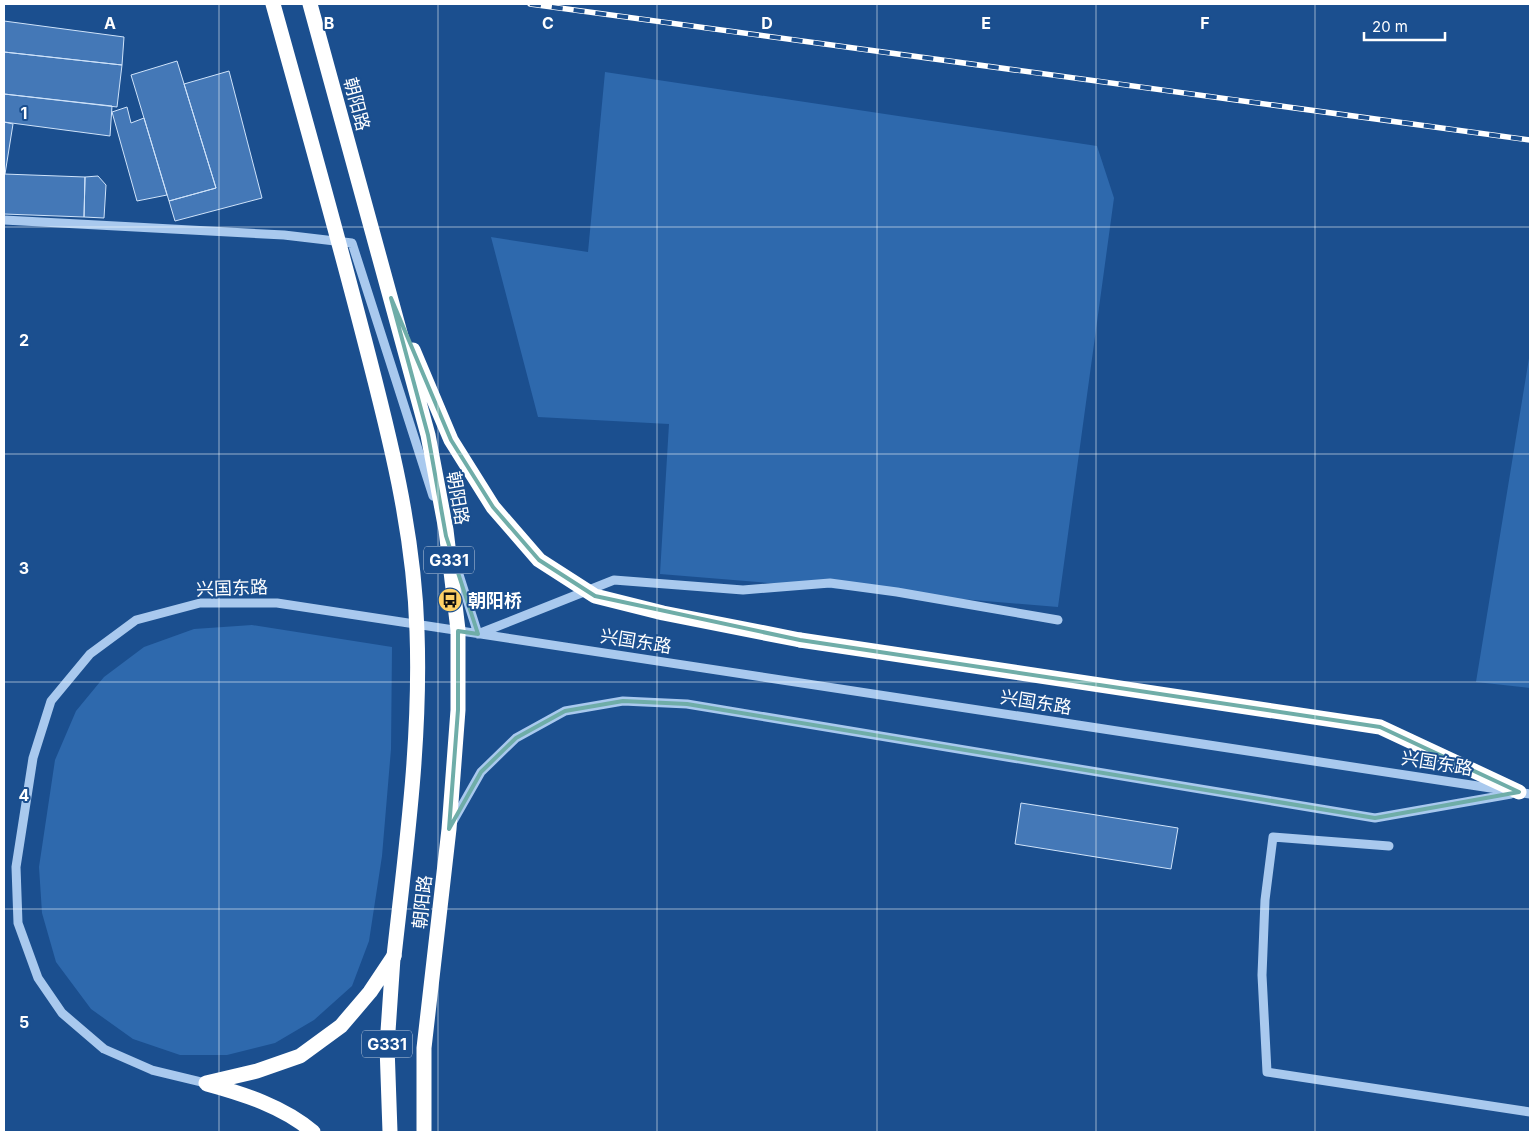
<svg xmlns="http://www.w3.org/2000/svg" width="1534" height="1136" font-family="Inter,'Noto Sans SC',sans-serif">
<rect width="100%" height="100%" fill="#1b4f8f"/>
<path fill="#2e69ad" d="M605,72L1097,146L1114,198L1058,607L660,574L669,424L538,417L491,237L588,252Z
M1530,352V688L1476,682Z
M252,625L392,647L391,749L382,856L369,941L352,986L314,1020L275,1043L227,1055H180L133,1039L91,1009L56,962L42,913L39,867L55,760L76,711L104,677L144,647L194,629Z"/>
<path fill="#4478b7" stroke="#cfe3fa" d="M4,21L124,37L122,65L4,52Z
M4,52L122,65L117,107L4,94Z
M177,61L216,188L169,201L131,75Z
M229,71L262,198L175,221L169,201L216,188L184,84Z
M4,94L112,106L110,136L4,122Z
M127,107L131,123L144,118L167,195L137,201L112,112Z
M4,122L13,124L5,174H4Z
M4,174L85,177L84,217L4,214Z
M98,176L106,185L104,218L84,217L85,177Z
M1021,803L1178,828L1171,869L1015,844Z"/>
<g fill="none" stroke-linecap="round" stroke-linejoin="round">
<path stroke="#a9c9ee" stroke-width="9" d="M4,220L284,235L352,243L433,496
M456,565L478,634L614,580L743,590L830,583L897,592L1058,620
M452,823L481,772L516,738L565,711L623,701L687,704L1375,818L1511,794
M1389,846L1273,837L1265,900L1262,975L1267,1072L1530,1112
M206,1083L152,1070L104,1049L62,1013L38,978L18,923L16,867L33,758L51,701L90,654L136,620L200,603H277L1530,794"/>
<path stroke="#fff" stroke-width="15" d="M800,640L1380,727L1519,792
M206,1083L257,1071L300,1056L341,1026L370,992L394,956
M207,1084C244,1094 284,1107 313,1132
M390,1132L387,1046L393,958"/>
<g stroke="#fff" stroke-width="5.5">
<path id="rail" d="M530,4L1530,140"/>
</g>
<use href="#rail" stroke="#1b4f8f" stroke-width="4" stroke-dasharray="11" stroke-linecap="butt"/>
<path stroke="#fff" stroke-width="15" d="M273,4C304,115 335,226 364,338C389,434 414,531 417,631C421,740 406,848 394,956
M310,4L428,435L446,530L458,630V710L449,829L424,1048V1132
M413,350L451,440L493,507L539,560L595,596L663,613L800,640"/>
</g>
<path fill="none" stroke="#6fada8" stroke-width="4" stroke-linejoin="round" d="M391,298L451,440L493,507L539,560L595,596L800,640L1380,727L1519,792L1375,818L687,704L623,701L565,711L516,738L481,772L449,829L458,710V631L478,634L446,536L428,435Z"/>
<path fill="none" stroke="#fff" stroke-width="1" stroke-opacity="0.55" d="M219,4V1132M438,4V1132M657,4V1132M877,4V1132M1096,4V1132M1315,4V1132M4,227H1530M4,454H1530M4,682H1530M4,909H1530"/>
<defs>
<g id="bus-disc" transform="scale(1.25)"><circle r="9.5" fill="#ffd166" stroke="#1b4f8f"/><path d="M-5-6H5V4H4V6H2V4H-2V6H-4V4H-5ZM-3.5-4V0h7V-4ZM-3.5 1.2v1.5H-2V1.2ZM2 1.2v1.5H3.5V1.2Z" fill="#111"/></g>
</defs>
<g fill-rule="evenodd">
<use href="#bus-disc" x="450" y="600"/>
</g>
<g text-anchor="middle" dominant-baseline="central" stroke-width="4" stroke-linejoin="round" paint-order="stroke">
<g fill="#1b4f8f" stroke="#bbcadd" stroke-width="1">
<rect x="424" y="546.5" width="50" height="27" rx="4"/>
<rect x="362" y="1030.5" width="50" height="27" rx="4"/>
</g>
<g font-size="16" font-weight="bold" fill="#fff">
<text x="449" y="560">G331</text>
<text x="387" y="1044">G331</text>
</g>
<g font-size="18" fill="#fff" stroke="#1b4f8f">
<text transform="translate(357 104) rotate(75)">朝阳路</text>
<text transform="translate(458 498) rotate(80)">朝阳路</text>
<text transform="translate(232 588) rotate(-2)">兴国东路</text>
<text transform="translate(636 641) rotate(9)">兴国东路</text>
<text transform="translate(1036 702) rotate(9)">兴国东路</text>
<text transform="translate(1437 763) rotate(9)">兴国东路</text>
<text transform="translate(422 902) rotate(-84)">朝阳路</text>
</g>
<g font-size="18" font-weight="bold" fill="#fff" stroke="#1b4f8f" text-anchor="start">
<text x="468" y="600">朝阳桥</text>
</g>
</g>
<g font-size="16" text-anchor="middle" font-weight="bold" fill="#fff" stroke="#1b4f8f" stroke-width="4" stroke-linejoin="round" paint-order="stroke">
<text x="110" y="29">A</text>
<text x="329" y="29">B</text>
<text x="548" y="29">C</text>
<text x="767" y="29">D</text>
<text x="986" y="29">E</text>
<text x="1205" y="29">F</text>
<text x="24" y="119">1</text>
<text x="24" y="346">2</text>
<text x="24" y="574">3</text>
<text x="24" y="801">4</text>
<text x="24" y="1028">5</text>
</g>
<rect width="1534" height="1136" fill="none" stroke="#ffffff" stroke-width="10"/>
<path d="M1364 32v8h81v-8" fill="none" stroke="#ffffff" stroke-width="2.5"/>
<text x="1372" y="32" font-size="15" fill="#ffffff" stroke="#1b4f8f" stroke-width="4" paint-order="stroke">20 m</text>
</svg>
